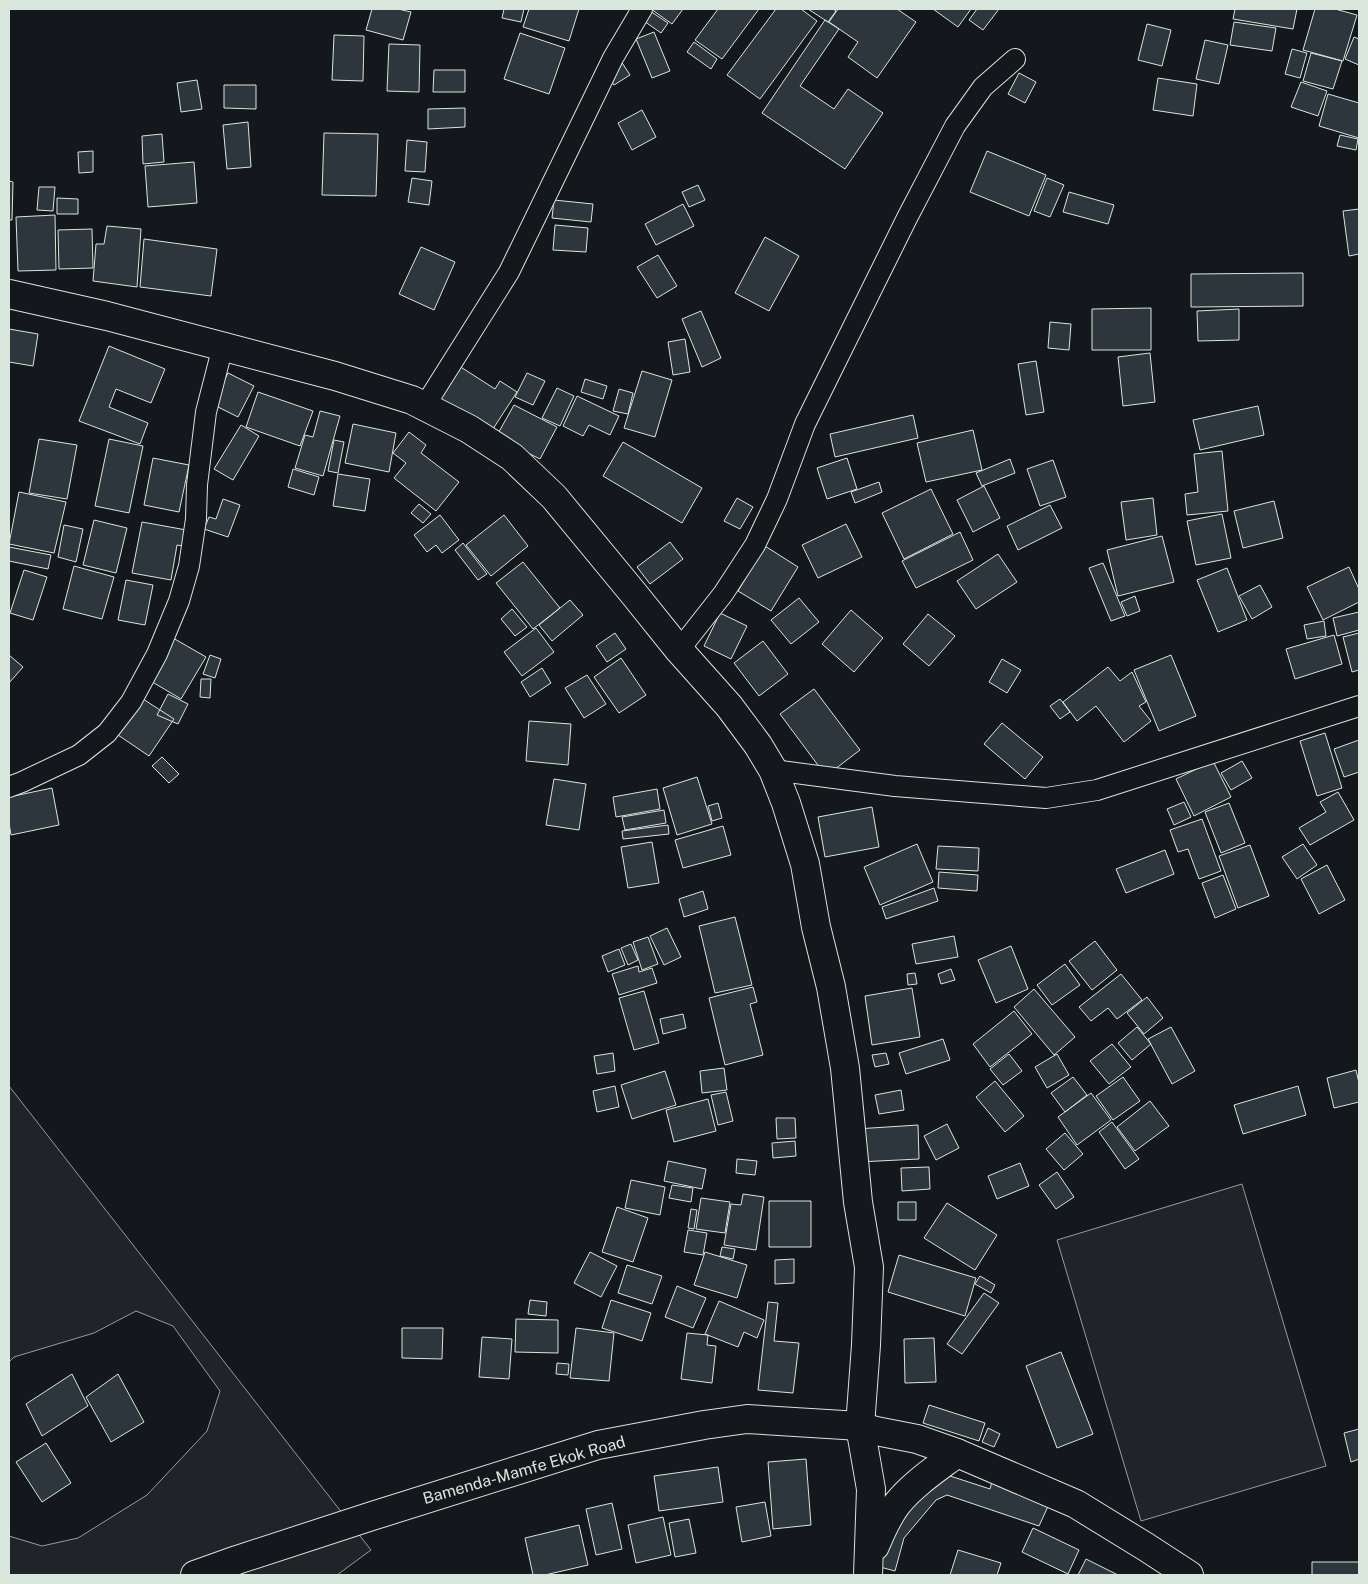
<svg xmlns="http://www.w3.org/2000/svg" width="1368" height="1584" font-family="'Public Sans',sans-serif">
<rect width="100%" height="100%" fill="#14181c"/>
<path fill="#202428" stroke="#939e99" d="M9,1086L371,1550L337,1575H9V1536L42,1546L78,1538L147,1495L207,1431L220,1391L173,1326L136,1311L94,1333L14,1357L9,1362Z
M1242,1184L1326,1466L1141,1521L1057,1240Z"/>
<path fill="#2c363c" stroke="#d8e6dc" d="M372,9H398L411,12L403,40L366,30Z
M504,9H524L521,22L502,18Z
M529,9H579L569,41L523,27Z
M647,9L668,23L661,33L634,14Z
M651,9H683L672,24Z
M718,9H759L722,59L695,40Z
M776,9H801L817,21L760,99L727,75Z
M808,9H833L836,11L828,22Z
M838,9H897L916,22L877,78L848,57L858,42L829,22Z
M933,9H971L958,27Z
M977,9H999L983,30L969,20Z
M1235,9H1297L1293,29L1233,19Z
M1315,9H1335L1357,15L1343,61L1303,50Z
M825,20L839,29L800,86L834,109L848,89L883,113L845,169L762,113Z
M1234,22L1276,28L1272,51L1230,45Z
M1147,24L1171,30L1162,66L1138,60Z
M654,32L670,71L652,78L636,39Z
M520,33L565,48L549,94L504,79Z
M334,35L364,36L363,81L332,80Z
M1354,37L1359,39V65L1345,59Z
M1205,40L1228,45L1219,84L1196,79Z
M694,42L717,59L711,69L687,52Z
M389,44L420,45L419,92L387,91Z
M1292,49L1307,53L1300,78L1285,74Z
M1311,53L1342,61L1333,89L1303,81Z
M617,55L630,75L614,85L601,66Z
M434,70H465V92H433Z
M1019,73L1036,82L1025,103L1008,94Z
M1158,78L1197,84L1193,116L1153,110Z
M197,80L202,109L181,112L177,83Z
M1301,82L1327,91L1318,116L1291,107Z
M224,85H256V109L224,108Z
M1328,94L1359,103V138L1319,126Z
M465,108V127L428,129V109Z
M642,110L656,137L632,150L618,123Z
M248,122L251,167L227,169L223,125Z
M324,133L378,134L376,196L322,195Z
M162,134L164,162L143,164L142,136Z
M1340,135L1358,139L1356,150L1337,146Z
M407,140L427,142L425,172L405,171Z
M93,151V172L79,173L78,152Z
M987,151L1046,175L1029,216L970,192Z
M194,162L197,203L148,207L145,166Z
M412,178L432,181L429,205L408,202Z
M1047,178L1064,185L1050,217L1034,211Z
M9,181L13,182L12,220H9Z
M698,185L705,200L689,207L682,192Z
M39,187H55L53,211L37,210Z
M1069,192L1114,205L1108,224L1063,212Z
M57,198L78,199V214H57Z
M554,200L593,204L591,222L552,218Z
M683,204L694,226L656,245L645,224Z
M1359,209V254L1349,256L1343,211Z
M55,215L56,270L18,271L16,217Z
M555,225L588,228L586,252L553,250Z
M107,226L141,229L137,287L93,281L96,244H104Z
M92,229L93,268L59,269L58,230Z
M765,237L799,256L769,311L735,293Z
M144,239L217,249L211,296L140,287Z
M421,247L455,262L434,310L399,294Z
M658,255L677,286L657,298L637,267Z
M1303,273V306L1191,307V274Z
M1151,308V350H1092V309Z
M1239,309V340L1198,341L1197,311Z
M701,311L721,358L702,367L682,319Z
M1050,322L1071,324L1069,350L1048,348Z
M9,329L38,334L33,366L9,362Z
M685,339L690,372L673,375L668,342Z
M109,346L165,369L151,403L116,389L109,407L148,423L140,444L79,421Z
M1150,353L1155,402L1123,406L1118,357Z
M1036,361L1044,412L1026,415L1018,364Z
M456,364L495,389L500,381L517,392L491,432L435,398Z
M642,371L672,380L655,437L624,428Z
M228,373L254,386L238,417L212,404Z
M527,373L545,381L533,405L515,397Z
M585,379L607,386L603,399L581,392Z
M557,388L574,396L560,426L542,418Z
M619,389L633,393L628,414L613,411Z
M258,392L313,411L300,446L246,427Z
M577,396L619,416L610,435L589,425L583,436L563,426Z
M514,405L557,427L540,459L496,437Z
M1258,406L1264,435L1200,450L1193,420Z
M320,411L340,416L323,476L295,468L305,435L313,437Z
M913,415L918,438L835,457L830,434Z
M353,424L396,433L389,472L345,463Z
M241,425L259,436L233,480L214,469Z
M973,430L982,470L926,482L917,443Z
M409,432L426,445L421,453L459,482L436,511L394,478L406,463L393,453Z
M39,439L77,445L67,499L29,493Z
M109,439L143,446L129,513L95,506Z
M334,440L344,442L338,473L328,471Z
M623,442L702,488L682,523L603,476Z
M1222,451L1228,511L1187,515L1185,494L1198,492L1194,454Z
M153,458L189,465L179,512L144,505Z
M847,458L857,489L827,499L817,468Z
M1010,459L1015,473L982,486L976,473Z
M1053,460L1066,497L1040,506L1027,469Z
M293,469L319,477L314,495L288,487Z
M338,474L370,479L365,511L333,506Z
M879,482L882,492L855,503L851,492Z
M984,486L1000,518L973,532L957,500Z
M931,489L953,534L904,559L882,513Z
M19,492L66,502L54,553L9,544Z
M737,498L753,507L740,529L724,521Z
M1153,498L1157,535L1126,540L1121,502Z
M223,499L240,505L228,537L204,529L209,517L216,519Z
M1274,501L1283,538L1243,548L1234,511Z
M419,504L431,514L423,523L411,513Z
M1050,505L1062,528L1018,550L1007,526Z
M1222,514L1231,558L1196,565L1187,521Z
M440,515L459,540L442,553L436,545L427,552L414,535Z
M504,515L528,546L491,576L466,545Z
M94,520L127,528L116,573L83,565Z
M142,522L192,531L189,547L177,545L171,580L132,573Z
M846,524L862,557L818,578L802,545Z
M64,525L83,529L76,562L58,557Z
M960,532L973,560L916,588L902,561Z
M1162,536L1174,582L1118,596L1107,550Z
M670,542L683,559L650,584L637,567Z
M463,543L487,574L478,580L455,550Z
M765,546L798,567L771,611L738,591Z
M9,547L51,555L48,569L9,561Z
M998,554L1017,582L976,609L957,581Z
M523,562L560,608L533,629L496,583Z
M1103,563L1125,616L1111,621L1089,568Z
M74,566L114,577L102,619L63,609Z
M1349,567L1359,589V602L1323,620L1307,587Z
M1227,568L1247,620L1218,632L1197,580Z
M24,570L47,577L33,620L10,613Z
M126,580L153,585L145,625L118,620Z
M1260,585L1272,607L1252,619L1239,596Z
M1135,596L1140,611L1127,616L1121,602Z
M799,598L819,622L791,644L771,620Z
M570,600L583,615L552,641L539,625Z
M512,609L527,627L515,636L501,619Z
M851,610L883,638L854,672L822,644Z
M1359,612V630L1337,636L1333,618Z
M720,613L747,626L731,659L704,646Z
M928,614L955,636L929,666L903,644Z
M1324,621L1326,636L1307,639L1304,625Z
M536,628L554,652L522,676L504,652Z
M615,633L626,649L607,662L596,646Z
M1359,633V670L1352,672L1343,637Z
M1334,635L1342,664L1295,679L1286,649Z
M173,638L206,657L181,699L149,680Z
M763,641L788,674L759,696L734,663Z
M9,655L23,667L9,683Z
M210,655L221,659L215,678L203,674Z
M1171,655L1196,716L1159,731L1134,670Z
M621,658L646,695L619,713L594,677Z
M1002,659L1021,670L1007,693L989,682Z
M1108,667L1120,681L1132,672L1146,702L1139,706L1151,721L1124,742L1096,706L1077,721L1063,702Z
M542,668L551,683L530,697L521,682Z
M587,675L606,704L584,718L565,688Z
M201,679H211L210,698L200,697Z
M814,689L860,750L826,776L780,714Z
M168,694L188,704L178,724L157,715Z
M143,699L174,719L149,756L118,735Z
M1060,699L1070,712L1060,719L1050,706Z
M529,721L571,724L568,765L526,761Z
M1002,723L1043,757L1025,779L984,744Z
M1325,733L1342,788L1317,796L1300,741Z
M1359,740V772L1344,777L1334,749Z
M162,757L179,774L169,783L152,766Z
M1213,761L1231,797L1194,816L1176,779Z
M1242,761L1252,778L1231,790L1221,773Z
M697,777L712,824L677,835L663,788Z
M554,779L586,784L579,830L546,825Z
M52,788L59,825L11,835L9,823V797Z
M657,789L660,809L616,817L613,797Z
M1338,792L1354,820L1310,845L1299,828L1326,812L1320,802Z
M1184,802L1191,817L1174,825L1167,809Z
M718,803L722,818L712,821L708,806Z
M1229,803L1245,843L1221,853L1205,812Z
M872,807L879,847L825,857L818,817Z
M664,810L666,823L625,830L622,817Z
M1202,819L1221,871L1199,879L1188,849L1178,852L1170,830Z
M668,825L669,834L623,839L622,831Z
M723,826L731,855L683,868L675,840Z
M652,842L659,883L628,888L621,847Z
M917,844L933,882L880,905L864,867Z
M1303,844L1317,865L1297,879L1282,857Z
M1250,845L1269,896L1238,908L1219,856Z
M938,846L979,848L978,871L936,869Z
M1165,850L1174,874L1126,893L1116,869Z
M1327,865L1345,900L1319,914L1301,879Z
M939,872L978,875L977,891L938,888Z
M1223,875L1236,909L1215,918L1202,883Z
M934,888L938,901L886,919L882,907Z
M703,891L708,909L684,917L679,899Z
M735,917L752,985L715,993L699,926Z
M667,928L681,957L664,965L650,936Z
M954,936L958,957L916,964L912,944Z
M648,937L658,964L642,970L633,942Z
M1095,941L1117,970L1092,990L1069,961Z
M631,944L638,960L628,965L621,948Z
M1011,946L1028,989L996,1003L978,960Z
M619,949L625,965L608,972L602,956Z
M1065,964L1080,985L1052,1005L1037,985Z
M638,966L639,972L652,968L657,983L619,995L612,974Z
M951,969L955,980L941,984L938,974Z
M915,973L917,984L908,985L907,974Z
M1121,974L1142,1000L1117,1019L1108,1008L1091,1021L1079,1007Z
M753,987L757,1002L750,1004L763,1055L725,1065L709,998Z
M912,988L920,1037L872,1045L865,996Z
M1034,989L1075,1037L1054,1055L1014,1007Z
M644,991L659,1043L634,1050L619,998Z
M1147,997L1163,1018L1144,1034L1127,1013Z
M1014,1011L1032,1034L990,1067L973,1044Z
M683,1014L686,1028L663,1034L660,1019Z
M1137,1027L1151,1044L1132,1060L1118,1043Z
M1171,1027L1195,1071L1172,1084L1148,1039Z
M943,1039L950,1060L906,1074L899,1053Z
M1112,1044L1131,1067L1109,1084L1090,1061Z
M613,1053L615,1071L597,1074L594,1056Z
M886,1053L889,1064L875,1067L872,1055Z
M1009,1054L1022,1071L1003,1085L990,1069Z
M1057,1054L1069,1075L1047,1088L1035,1067Z
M724,1068L727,1090L702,1093L700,1071Z
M1356,1070L1359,1083V1102L1334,1108L1327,1078Z
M665,1071L676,1105L632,1119L621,1085Z
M1073,1077L1087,1095L1065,1112L1051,1093Z
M1123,1077L1140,1101L1113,1120L1096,1096Z
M995,1081L1024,1116L1005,1132L976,1097Z
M615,1086L619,1107L597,1112L593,1091Z
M1298,1086L1306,1115L1243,1134L1234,1105Z
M901,1090L904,1110L879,1114L875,1095Z
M726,1092L733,1121L718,1125L711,1095Z
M1091,1093L1111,1120L1077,1145L1058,1117Z
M708,1099L716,1131L674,1142L666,1110Z
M1150,1101L1169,1126L1135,1151L1117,1127Z
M776,1118H795L796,1138L777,1139Z
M1112,1122L1139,1159L1125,1169L1099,1132Z
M947,1124L959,1148L936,1160L924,1136Z
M918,1125L919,1159L858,1162L856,1129Z
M1065,1133L1083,1154L1064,1170L1046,1149Z
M795,1141L796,1156L773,1158L772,1143Z
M737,1159L757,1161L755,1175L736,1173Z
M668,1161L706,1169L702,1189L664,1181Z
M1020,1163L1029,1186L997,1199L988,1176Z
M929,1167L930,1189L902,1191L901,1168Z
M1057,1172L1074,1197L1056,1209L1039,1185Z
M631,1180L665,1187L660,1215L625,1208Z
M672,1185L693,1188L691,1202L669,1198Z
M743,1194L764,1197L756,1250L724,1245L731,1204L741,1205Z
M701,1198L730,1202L725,1233L696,1229Z
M769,1201H811V1247H769Z
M898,1202H916V1220H898Z
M947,1203L997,1235L975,1270L924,1238Z
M617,1207L648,1218L633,1262L602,1252Z
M691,1209L697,1210L694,1229L688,1228Z
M688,1230L707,1233L703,1255L684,1252Z
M722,1247L735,1249L733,1259L720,1256Z
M590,1252L617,1266L601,1297L574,1283Z
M705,1252L747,1265L737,1298L694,1285Z
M899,1255L976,1278L965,1316L888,1292Z
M794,1259V1283L775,1284V1260Z
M627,1265L662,1276L652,1304L618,1293Z
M980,1276L995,1285L991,1293L975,1284Z
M677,1286L706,1298L693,1328L665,1317Z
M984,1293L999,1303L962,1354L947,1344Z
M530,1300L547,1302L546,1316L528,1314Z
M611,1300L651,1313L642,1341L602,1328Z
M719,1301L764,1320L757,1338L744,1332L738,1347L705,1334Z
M768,1302L778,1303L774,1341L799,1343L793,1393L758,1390Z
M516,1319L558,1320V1353L515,1352Z
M402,1328H443L442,1359L402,1358Z
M576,1328L614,1333L609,1381L570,1378Z
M687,1333L708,1335L707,1345L716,1346L712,1383L681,1379Z
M482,1337L512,1339L509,1379L479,1377Z
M934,1338L936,1382L905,1383L904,1339Z
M1061,1352L1093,1434L1057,1448L1026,1366Z
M557,1363L569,1364L568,1375L556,1374Z
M72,1374L88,1406L42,1436L26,1404Z
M118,1374L144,1422L111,1442L86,1397Z
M929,1405L985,1423L979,1441L923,1423Z
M988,1428L1000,1434L994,1447L982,1442Z
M1359,1429V1459L1351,1462L1344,1433Z
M46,1443L71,1483L42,1502L16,1462Z
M806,1459L811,1525L773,1529L768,1462Z
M718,1467L723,1502L659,1511L654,1476Z
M947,1475L990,1489L993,1478L1050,1502L1039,1526L947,1495L936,1500L904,1538L895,1571L880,1567L884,1540L921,1489Z
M765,1502L771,1536L742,1542L736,1507Z
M612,1503L622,1549L596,1555L586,1509Z
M663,1517L671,1555L636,1563L628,1525Z
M689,1519L696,1553L675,1557L669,1523Z
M579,1525L588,1565L545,1575H533L525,1538Z
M1033,1528L1079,1550L1068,1574L1022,1552Z
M958,1550L1001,1563L997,1575H950Z
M1086,1559L1118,1575H1078Z
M1312,1562H1359V1575H1312Z"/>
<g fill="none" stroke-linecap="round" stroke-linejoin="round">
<g stroke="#d8e6dc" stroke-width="22">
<path id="street" d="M424,407L509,272L613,58L642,9
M679,650L723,594L755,545L777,499L805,424L907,218L955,126L983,87L1015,59
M773,770L895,786L1046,798L1097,790L1359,706
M9,787L22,782L79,755L107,733L131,702L157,654L179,601L189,566L196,519L197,485L206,412L223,346"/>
</g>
<g stroke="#d8e6dc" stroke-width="30">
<path id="secondary" d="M9,294L107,316L335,376L412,400L469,429L512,457L554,497L634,594L679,650L729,706L758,745L773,770L786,803L805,864L816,927L831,987L845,1068L858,1202L869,1267L866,1345L860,1426L871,1489L868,1575
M875,1546C881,1532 887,1517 897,1504C913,1484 936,1469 957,1453"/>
</g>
<g stroke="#d8e6dc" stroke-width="30">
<path id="highway" d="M195,1575L237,1560L372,1516L598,1445L704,1425L747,1419L860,1426L876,1431L917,1439L957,1453L1076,1504L1146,1547L1189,1575"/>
</g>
<use href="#street" stroke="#14181c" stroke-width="20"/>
<use href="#secondary" stroke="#14181c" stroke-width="28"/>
<use href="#highway" stroke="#14181c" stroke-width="28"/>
</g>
<g text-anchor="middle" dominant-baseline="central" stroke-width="4" stroke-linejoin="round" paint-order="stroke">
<g font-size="16" fill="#d8e6dc" stroke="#14181c">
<text transform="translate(524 1470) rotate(-16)">Bamenda-Mamfe Ekok Road</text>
</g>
</g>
<rect width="1368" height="1584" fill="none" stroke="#d8e6dc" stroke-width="20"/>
</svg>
